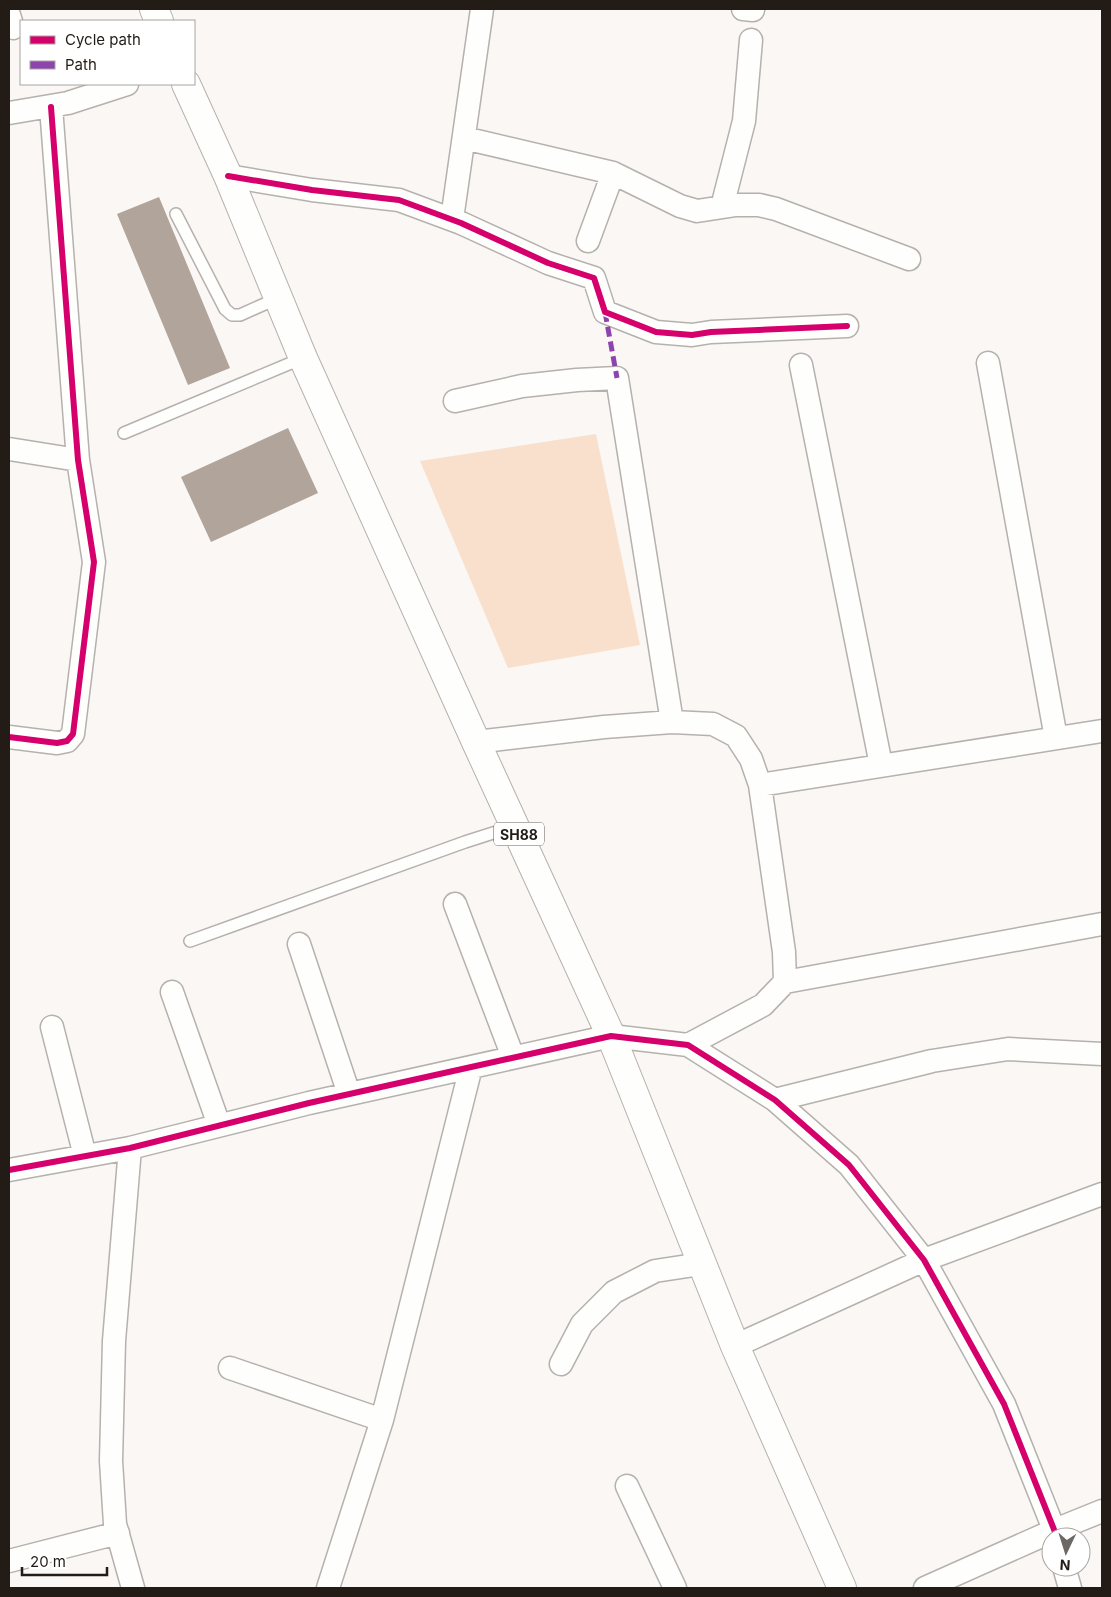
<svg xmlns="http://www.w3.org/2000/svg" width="1111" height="1597" font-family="Inter,sans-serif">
<rect width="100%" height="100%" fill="#faf7f4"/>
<path fill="#f9e0cc" d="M596,434L640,645L508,668L420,461Z"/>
<path fill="#b1a49a" d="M159,197L230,368L188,385L117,214Z
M288,428L318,493L211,542L181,477Z"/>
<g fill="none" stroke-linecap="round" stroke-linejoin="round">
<g stroke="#b6b1ad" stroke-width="14">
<path id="service" d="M176,214L225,309L232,315H240L278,298
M124,433L303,358
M190,941L465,842L515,826"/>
</g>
<g stroke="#b6b1ad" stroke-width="25">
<path id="minor" d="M743,9L753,10
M9,15L13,28
M9,113L68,103L127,84
M464,138L613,173L680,206L697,211L736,205H759L776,209L909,259
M228,176L312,190L399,200L461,223L548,263L594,278L605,312L656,332L692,335L711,332L847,326
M722,207L744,121L751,40
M452,219L482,9
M588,241L613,173
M988,363L1056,738
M801,365L881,765
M455,401L522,386L577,380L617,378L672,722
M9,449L78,460
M9,737L57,743L67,741L73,734L94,562L78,460L51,107
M476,742L604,727L672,722L713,724L736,736L751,759L760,785L784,952L785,982L763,1005L688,1045
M760,785L1102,731
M455,904L513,1057
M299,944L349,1094
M785,982L1102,924
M172,992L219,1125
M52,1027L85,1156
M775,1100L932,1061L1008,1049L1102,1054
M130,1148L114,1341L111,1461L115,1524L133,1588
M9,1170L130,1148L309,1103L611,1036L688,1045L775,1100L849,1165L924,1260L1004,1404L1057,1537
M735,1346L924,1260L1102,1194
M561,1364L582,1324L614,1292L655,1271L701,1264
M230,1368L382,1420
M627,1486L675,1588
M9,1561L118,1533
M1064,1567L1070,1588
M328,1588L382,1420L471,1067
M925,1588L1055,1530L1102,1511"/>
</g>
<g stroke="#b6b1ad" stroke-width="30">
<path id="primary" d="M154,9L159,21
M186,84L228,176L303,358L476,742L611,1036L735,1346L842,1588"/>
</g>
<use href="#service" stroke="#fefefd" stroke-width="11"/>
<use href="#minor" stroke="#fefefd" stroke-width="22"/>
<use href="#primary" stroke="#fefefd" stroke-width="28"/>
<path stroke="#8e44ad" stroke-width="5" stroke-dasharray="10 5" stroke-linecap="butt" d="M605,312L617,378"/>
<g stroke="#fff" stroke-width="9">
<path id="cycleway" d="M228,176L312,190L399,200L461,223L548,263L594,278L605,312L656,332L692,335L711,332L847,326
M9,737L57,743L67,741L73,734L94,562L78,460L51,107
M9,1170L130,1148L309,1103L611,1036L688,1045L775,1100L849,1165L924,1260L1004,1404L1057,1537"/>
</g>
<use href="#cycleway" stroke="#d6006c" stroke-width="6"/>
</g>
<g text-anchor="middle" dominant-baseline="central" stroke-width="4" stroke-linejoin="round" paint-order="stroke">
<rect fill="#fff" stroke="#645f5c" stroke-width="1" x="494" y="822.5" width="50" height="23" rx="4"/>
<g font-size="14" font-weight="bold" fill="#221b16">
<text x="519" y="834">SH88</text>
</g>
</g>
<rect width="1111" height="1597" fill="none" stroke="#221b16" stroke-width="20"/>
<rect x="20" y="20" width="175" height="65" fill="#ffffff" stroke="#a7a4a2"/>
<rect x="30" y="36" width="25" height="8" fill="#d6006c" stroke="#a7a4a2"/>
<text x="65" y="45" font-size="15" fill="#221b16">Cycle path</text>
<rect x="30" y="61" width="25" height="8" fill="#8e44ad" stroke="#a7a4a2"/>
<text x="65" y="70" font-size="15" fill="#221b16">Path</text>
<g transform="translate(1066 1552) rotate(184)"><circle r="24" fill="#ffffff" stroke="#a7a4a2"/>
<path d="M0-4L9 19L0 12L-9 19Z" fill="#6e6864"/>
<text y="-8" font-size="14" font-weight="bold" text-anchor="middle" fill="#221b16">N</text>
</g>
<path d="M22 1567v8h85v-8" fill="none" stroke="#221b16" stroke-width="2.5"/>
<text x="30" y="1567" font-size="15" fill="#221b16" stroke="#ffffff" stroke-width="4" paint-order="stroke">20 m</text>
</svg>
